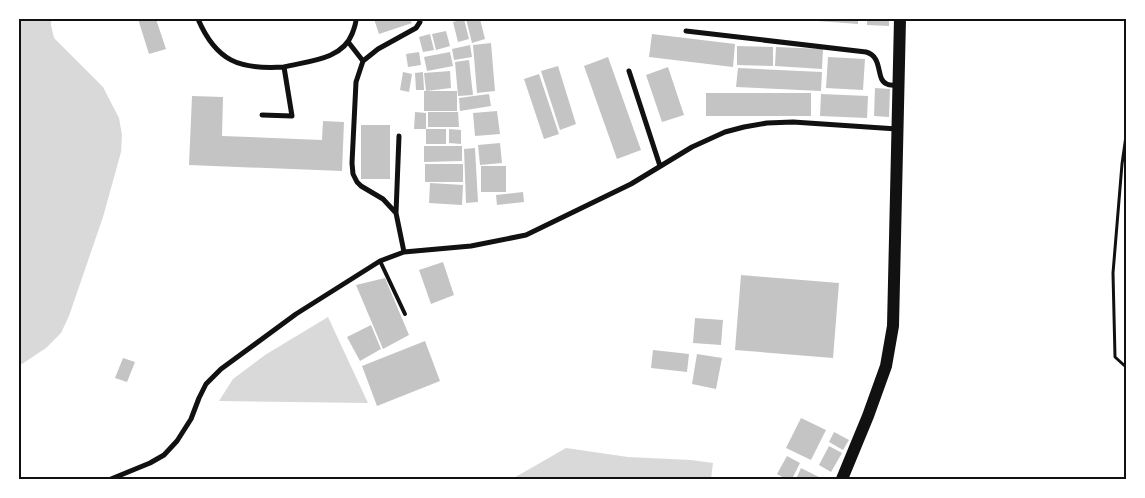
<svg xmlns="http://www.w3.org/2000/svg" width="1145" height="498" font-family="Ubuntu,sans-serif">
<rect width="100%" height="100%" fill="#fff"/>
<path fill="#d9d9d9" d="M19,19H51V25L54,38L103,87L119,118L122,135L121,152L103,217L69,316L61,333L46,348L19,366Z
M328,317L368,403L219,401L233,379L265,355Z
M566,448L628,457L691,460L713,463L711,479H512Z"/>
<path fill="#c4c4c4" d="M138,19H156L166,49L149,54Z
M374,19H410L412,23L379,34Z
M464,19L469,39L458,42L453,22Z
M466,19H480L485,39L472,43Z
M804,19H858V24L804,20Z
M867,19H889V26L867,25Z
M446,31L450,46L436,50L432,34Z
M430,34L434,50L423,52L419,37Z
M652,34L735,44L733,67L649,57Z
M491,43L495,91L477,93L473,45Z
M470,45L472,57L454,60L452,49Z
M737,46L773,47V66L737,65Z
M776,47L823,49L822,69L775,66Z
M419,52L421,65L408,67L406,54Z
M450,52L453,66L427,71L424,57Z
M608,57L641,150L617,159L584,66Z
M828,57L865,59L863,90L826,88Z
M469,60L473,95L458,96L455,62Z
M558,66L576,124L560,130L541,71Z
M668,67L684,115L662,122L646,75Z
M738,68L822,72L821,91L736,87Z
M450,71L451,88L426,91L424,73Z
M403,72L412,74L409,92L400,90Z
M423,72L424,90H416L415,73Z
M539,74L559,134L544,139L524,79Z
M875,88L890,89L889,117L874,116Z
M424,91H457V111H424Z
M706,93H811V116H706Z
M489,94L491,106L460,111L459,98Z
M821,94L868,96L867,118L820,116Z
M192,96L223,97L222,136L322,140L323,121L344,122L342,171L189,165Z
M497,111L500,134L475,136L473,113Z
M415,112L426,113V129H414Z
M428,112H458L459,127H428Z
M361,125H390V179H361Z
M426,129H446V144H426Z
M449,129L461,130V144L449,143Z
M500,143L502,163L480,165L478,145Z
M424,146H462V161L424,162Z
M475,148L478,202L466,203L464,149Z
M425,164H463V182H425Z
M481,166H506V192H481Z
M430,183L463,185L462,205L429,203Z
M523,192L524,202L497,205L496,195Z
M443,262L454,295L431,304L419,270Z
M741,275L839,283L833,358L735,350Z
M385,278L409,335L383,349L356,285Z
M695,318L723,320L721,345L693,343Z
M371,325L381,349L360,361L347,337Z
M425,341L440,381L377,406L362,366Z
M653,350L689,354L687,372L651,368Z
M697,354L722,358L716,389L692,384Z
M123,358L135,362L127,382L115,378Z
M801,418L826,430L811,460L786,448Z
M834,432L849,440L843,450L829,442Z
M829,446L842,453L831,472L819,465Z
M787,456L800,463L792,479H786L777,474Z
M801,468L823,479H796Z"/>
<g fill="none" stroke-linecap="round" stroke-linejoin="round">
<path stroke="#111" stroke-width="3" d="M1126,136L1122,164L1113,273L1115,357L1126,367"/>
<path stroke="#111" stroke-width="4" d="M380,261L405,314"/>
<path stroke="#111" stroke-width="5" d="M198,19C216,61 239,70 284,67L292,116L262,115
M686,31L866,52C884,57 875,80 887,84C890,86 895,85 899,85
M349,43L363,61
M284,67C308,61 342,60 352,34C354,29 356,24 356,19
M629,71L660,166
M396,213L399,136
M404,252L396,213L383,199L361,186L357,182L353,174L352,163L356,82L363,61L378,49L416,28L420,22L419,19
M111,479L150,463L164,455L177,441L191,419L199,398L206,384L221,369L296,314L380,261L404,252L471,246L526,235L631,184L692,147L725,132L744,127L767,123L793,122L897,129"/>
<path stroke="#111" stroke-width="12" d="M842,479L868,416L886,366L893,326L900,19"/>
</g>
<rect width="1145" height="498" fill="none" stroke="#ffffff" stroke-width="40"/>
<rect x="20" y="20" width="1105" height="458" fill="none" stroke="#111" stroke-width="2"/>
</svg>
